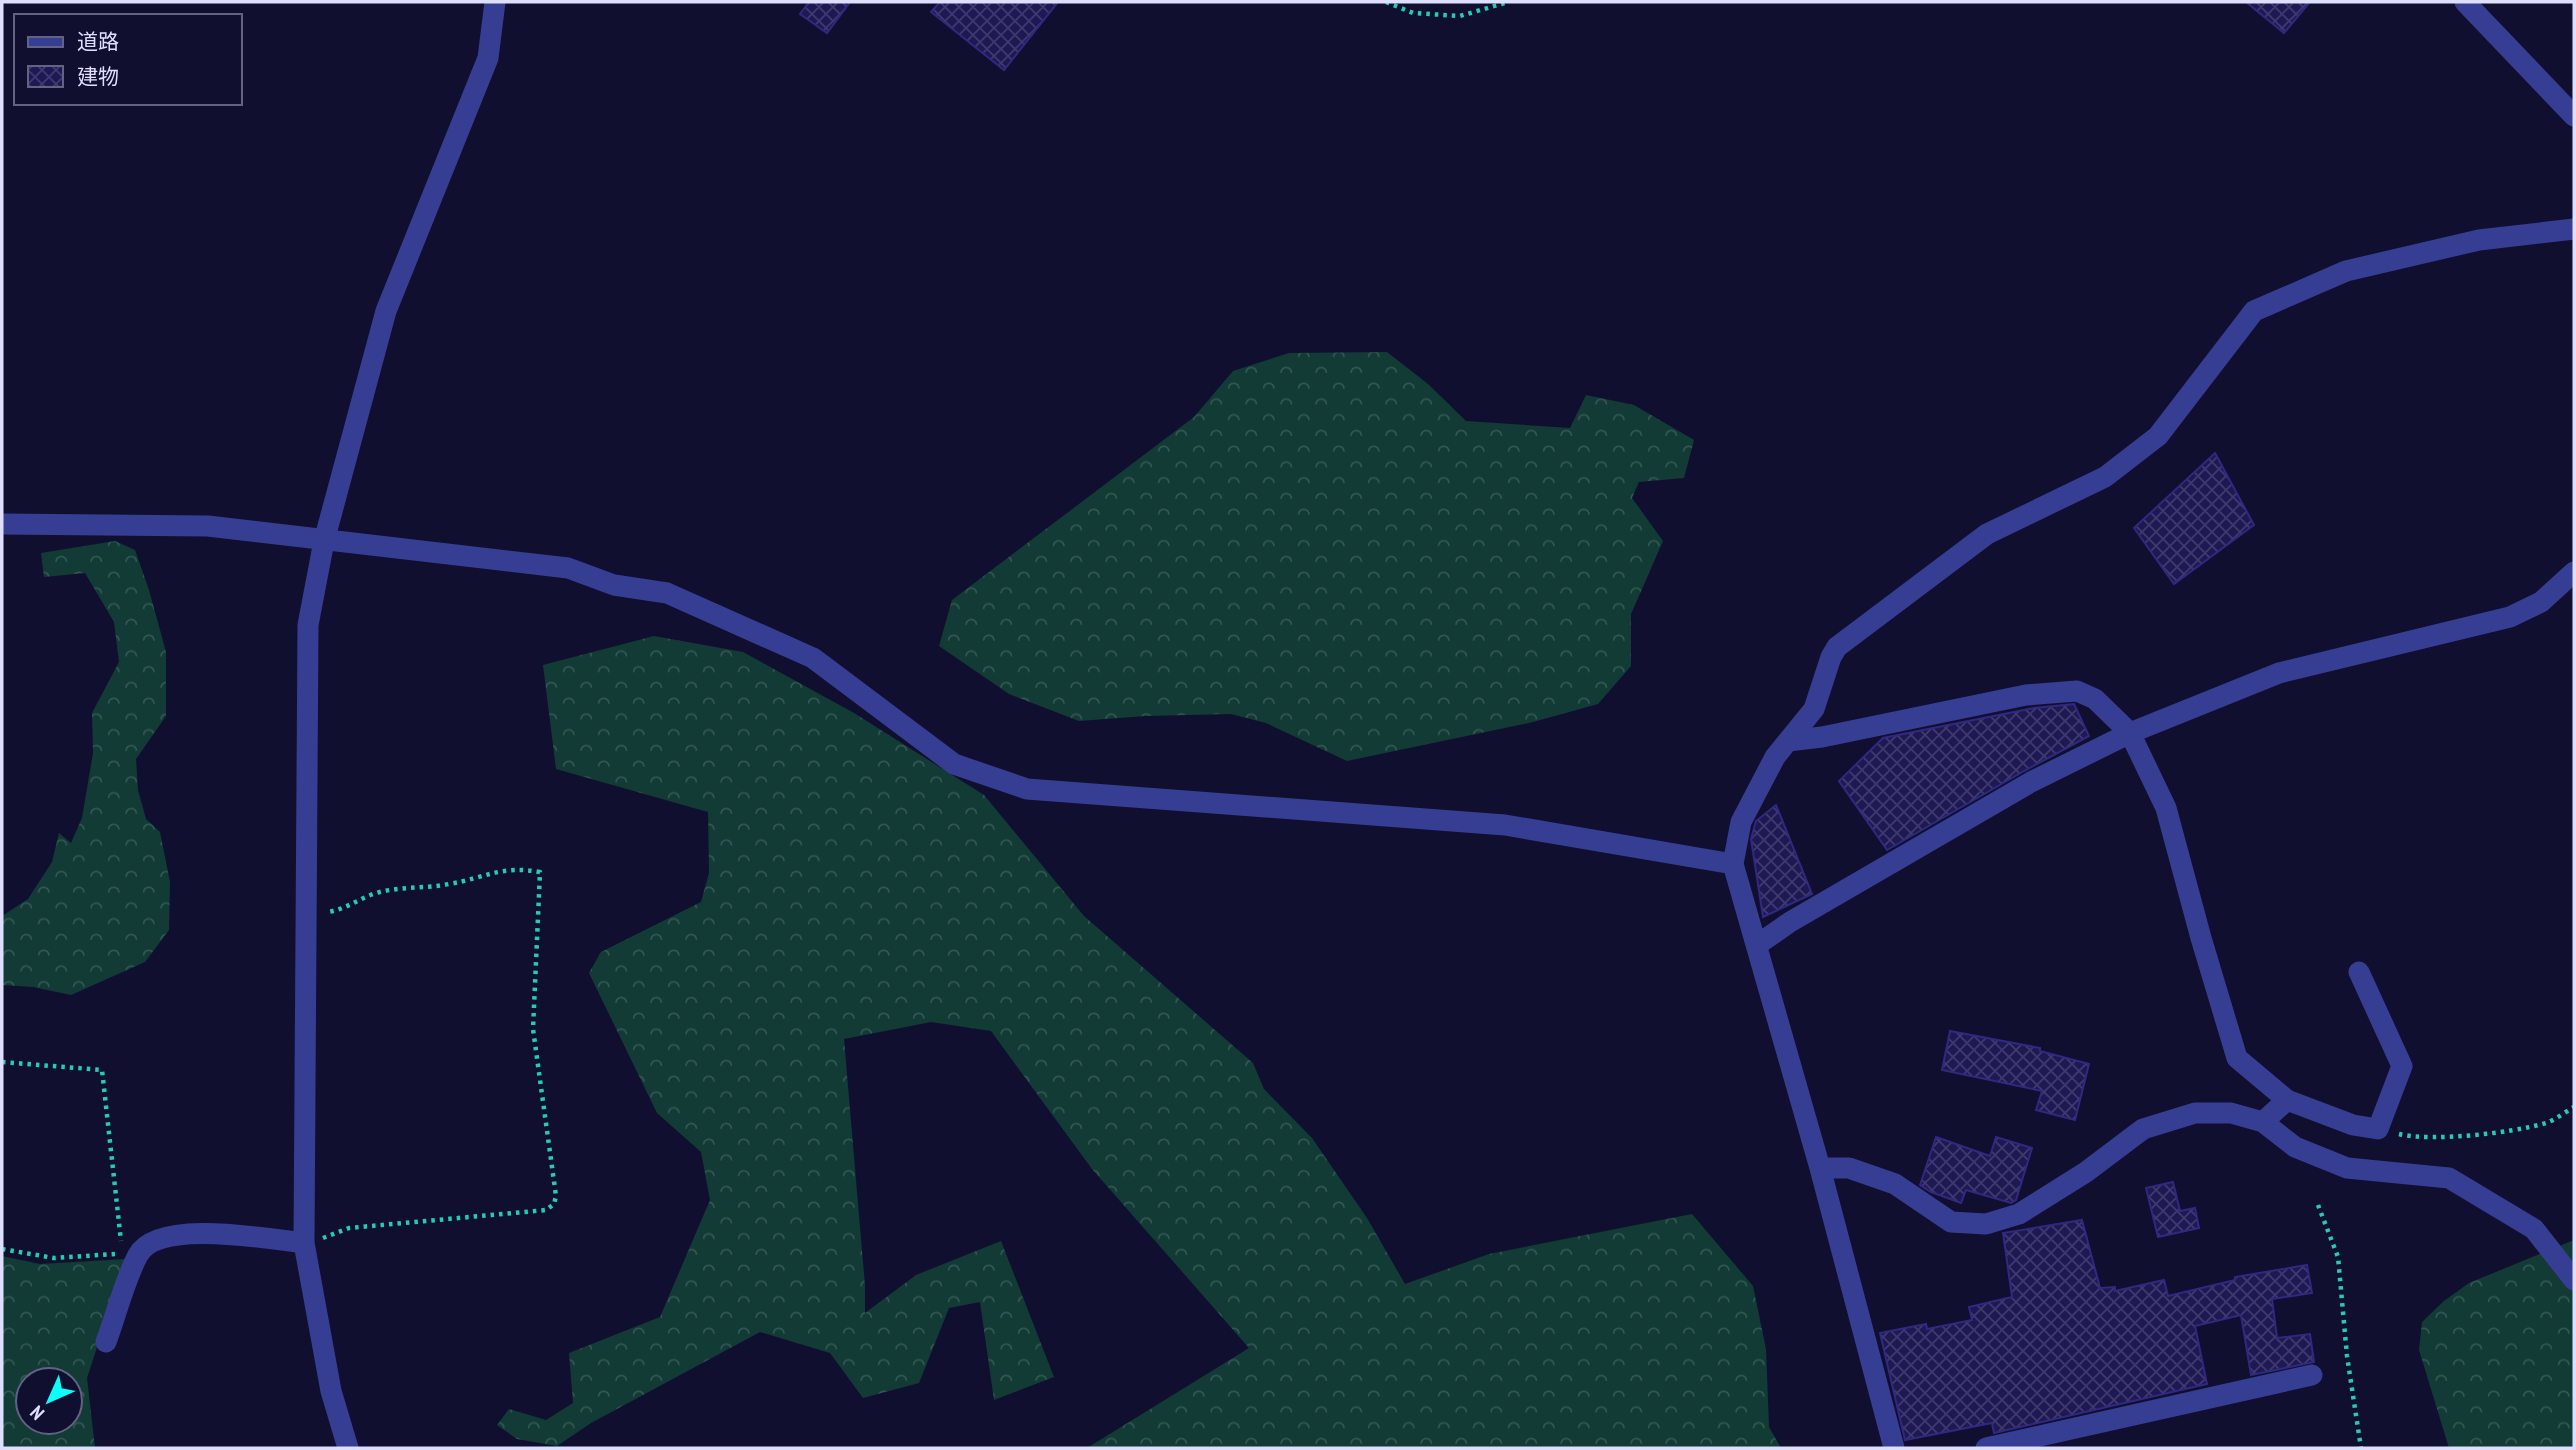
<svg xmlns="http://www.w3.org/2000/svg" width="2576" height="1450" font-family="'PT Sans Narrow','Noto Sans JP',sans-serif">
<defs>
<pattern id="forest-crowns" width="20" height="18" patternUnits="userSpaceOnUse" patternTransform="scale(1.75)"><rect width="20" height="18" fill="#113b34"/><path d="M2 6a3 3 0 1 1 6 0M12 15a3 3 0 1 1 6 0" fill="none" stroke="#335752"/></pattern>
<pattern id="building-cross-hatch" width="8" height="8" patternUnits="userSpaceOnUse" patternTransform="scale(1.75)"><rect width="8" height="8" fill="#1e1953"/><path d="M0 0l8 8M0 8l8-8" fill="none" stroke="#3e3a6d"/></pattern>
</defs>
<rect width="100%" height="100%" fill="#110f30"/>
<path fill="url(#forest-crowns)" fill-rule="evenodd" d="M1387,352L1428,384L1466,421L1570,428L1586,395L1634,405L1694,440L1684,478L1639,482L1632,498L1663,541L1631,614V666L1598,704L1533,722L1347,761L1266,723L1231,714L1145,716L1079,721L1009,694L939,646L952,600L1194,417L1233,371L1289,353Z
M115,541L135,550L149,590L166,652V716L136,759L138,790L146,819L160,832L170,882L169,930L145,962L71,995L33,987L2,985V916L28,899L52,862L59,833L71,843L82,818L93,753L92,713L119,662L114,622L85,573L44,577L41,553Z
M654,636L743,652L854,713L984,795L1084,916L1253,1063L1264,1089L1312,1138L1367,1218L1405,1284L1489,1254L1692,1214L1753,1286L1766,1349L1769,1427L1781,1448H1087L1249,1348L1092,1169L991,1031L931,1022L844,1039L865,1286V1313L916,1275L1001,1241L1054,1377L994,1400L980,1302L949,1308L919,1383L863,1398L830,1353L760,1332L591,1423L557,1446L517,1439L497,1425L509,1409L546,1420L573,1403L569,1353L660,1317L710,1200L701,1152L657,1113L589,973L601,952L701,902L709,873L708,812L556,769L543,665Z
M2574,1240V1448H2449L2419,1350L2422,1322L2444,1301L2469,1283Z
M2,1256L40,1264L126,1259L87,1378L95,1448H2ZM28,1380H70V1422H28Z"/>
<path fill="url(#building-cross-hatch)" stroke="#2f2981" stroke-width="2" d="M809,2H850L827,33L800,14Z
M940,2H1058L1004,70L931,12Z
M2246,2H2310L2284,33Z
M2215,453L2254,525L2174,584L2134,528Z
M2074,704L2089,736L2024,771L1887,850L1839,781L1883,738L2034,708Z
M1776,805L1812,894L1763,917L1751,839L1756,821Z
M1950,1031L2040,1048V1051L2089,1064L2075,1120L2036,1110L2042,1091L1942,1070Z
M1936,1137L1990,1156L1996,1137L2032,1148L2016,1200L2011,1203L1966,1190L1961,1203L1931,1192L1920,1185Z
M2173,1182L2180,1211L2195,1208L2199,1228L2158,1237L2146,1188Z
M2082,1220L2100,1288L2115,1287V1291L2164,1280L2168,1296L2235,1280V1277L2307,1265L2312,1293L2272,1299L2277,1338L2310,1334L2314,1362L2251,1375L2241,1315L2195,1326L2207,1384L1994,1433L1992,1423L1905,1440L1880,1333L1926,1324L1927,1329L1972,1320L1969,1307L2012,1297L2003,1233Z"/>
<g fill="none" stroke-linecap="round" stroke-linejoin="round">
<path stroke="#23ceae" stroke-width="4.5" stroke-dasharray="3.5 5" stroke-linecap="butt" d="M1386,2L1413,13L1460,16L1508,2
M2,1062L102,1070L121,1241
M2399,1134C2432,1142 2512,1133 2546,1123C2555,1120 2565,1112 2574,1107
M2318,1205L2338,1257L2347,1356L2361,1448
M323,1238L349,1228L546,1210L554,1204L556,1196L533,1029L540,872C501,865 485,878 449,884C424,889 397,886 373,894C357,900 344,910 327,912
M2,1249L54,1258L115,1254"/>
<path stroke="#363e94" stroke-width="21" d="M2465,2L2574,116
M2,524L208,526L568,568L614,585L667,593L813,658L954,764L1027,789L1505,825L1733,864
M1788,741L1822,737L2026,695L2077,691L2095,699L2130,733L2166,808L2201,938L2237,1058L2287,1100L2353,1125L2378,1129L2402,1066L2359,972
M1757,945L1790,922L2031,782L2130,733L2279,673L2510,617L2541,602L2574,572
M2263,1122L2295,1147L2347,1168L2449,1178L2534,1229L2574,1280
M1820,1168H1849L1895,1184L1951,1222L1986,1224L2019,1214L2086,1172L2143,1129L2195,1113H2231L2263,1122L2287,1100
M106,1342C116,1315 125,1279 138,1255C158,1218 268,1239 304,1243
M348,1448L331,1391L304,1243L308,625L324,541L386,311L488,58L495,2
M1894,1448L1820,1168L1733,864L1741,822L1775,757L1814,709L1831,657L1837,647L1987,534L2105,477L2158,436L2254,311L2346,271L2479,240L2574,229
M1986,1448L2312,1375"/>
</g>
<rect width="2576" height="1450" fill="none" stroke="#dedfff" stroke-width="7"/>
<rect x="14" y="14" width="228" height="91" fill="#110f30" stroke="#636283" stroke-width="2"/>
<rect x="28" y="37" width="35" height="10" fill="#363e94" stroke="#636283" stroke-width="2"/>
<text x="77" y="49" font-size="21" fill="#dedfff">道路</text>
<rect x="28" y="66" width="35" height="21" fill="url(#building-cross-hatch)" stroke="#636283" stroke-width="2"/>
<text x="77" y="84" font-size="21" fill="#dedfff">建物</text>
<g transform="translate(49 1401) rotate(225)"><circle r="33" fill="#110f30" stroke="#636283" stroke-width="2"/>
<path d="M0-5L12 26L0 18L-12 26Z" fill="#0afff9"/>
<text y="-10" font-size="19" font-weight="bold" text-anchor="middle" fill="#dedfff">N</text>
</g>
</svg>
